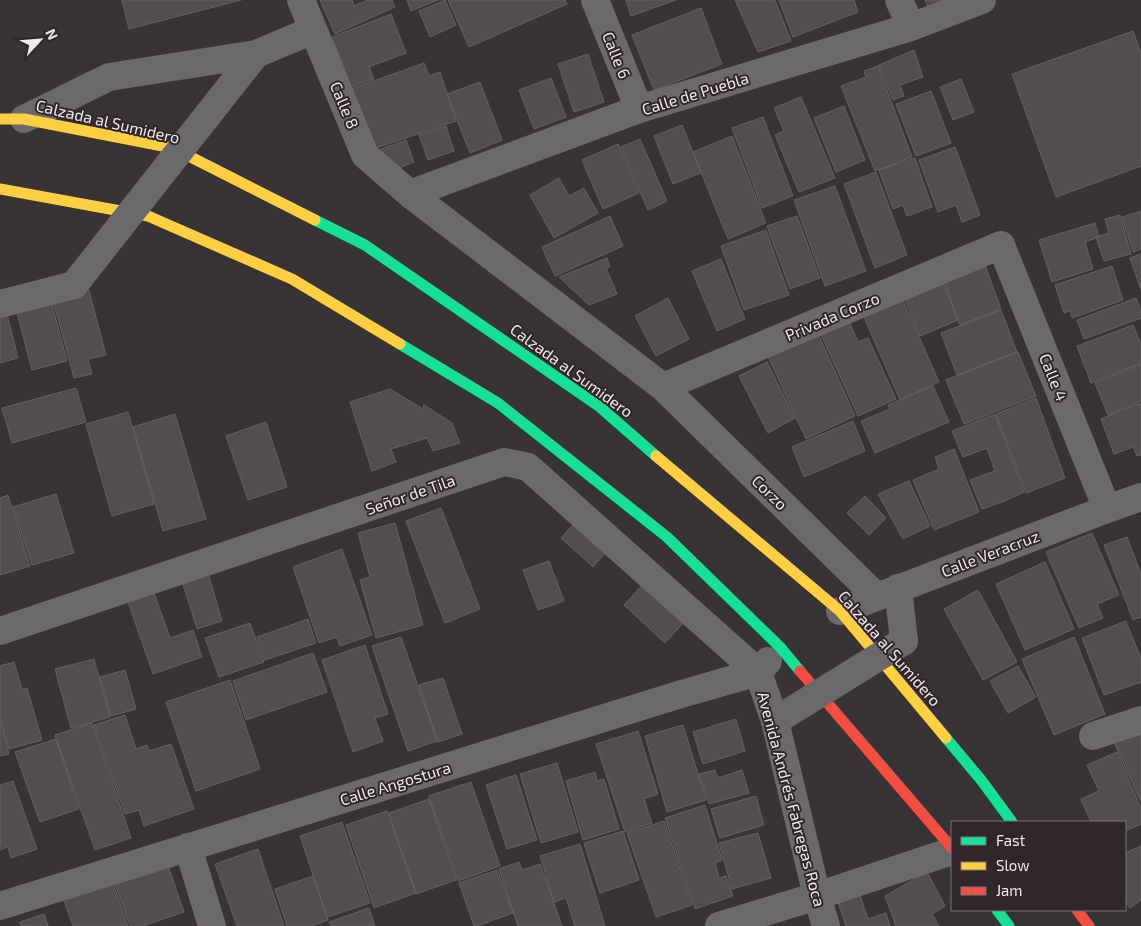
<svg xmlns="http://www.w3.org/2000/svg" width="1141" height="926" font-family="'Exo 2',sans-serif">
<rect width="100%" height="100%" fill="#383335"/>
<path fill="#524e50" stroke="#646062" d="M122,0H241L129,29Z
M320,0H352L354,6L368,0H392L395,7L335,34Z
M407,0H438L411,11Z
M445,0L456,25L430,37L419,11Z
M448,0H565L567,4L469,47Z
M626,0H676L631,16Z
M735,0H775L791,41L758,52Z
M779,0H854L858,12L793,37Z
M925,0H948L928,8Z
M701,8L722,64L654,90L632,35Z
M391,14L406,53L369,67L374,79L351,87L332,37Z
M1133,31L1141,53V166L1056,197L1012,74Z
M914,50L923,77L900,85L904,96L893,100L879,65Z
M588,54L604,102L574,112L558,64Z
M424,63L429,76L440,72L456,121L373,149L351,89Z
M878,66L912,157L875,171L841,86L866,77L864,71Z
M551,78L566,117L534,129L519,90Z
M961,79L974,112L953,120L940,87Z
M480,82L502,140L470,153L447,94Z
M931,91L951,143L916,156L896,104Z
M801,97L835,178L799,192L775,135L784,131L774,108Z
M844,106L865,160L836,172L814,118Z
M763,117L793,196L762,208L732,128Z
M682,125L701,173L673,184L654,136Z
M446,126L454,151L428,160L419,135Z
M732,136L766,223L728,239L693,152Z
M640,139L667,201L648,210L621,147Z
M406,140L414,162L389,172L381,149Z
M618,144L639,193L603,209L582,160Z
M955,147L980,215L962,222L956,205L938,212L919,160Z
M915,158L932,207L907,216L903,205L893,209L879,170Z
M876,172L907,255L875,268L844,184Z
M559,178L569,196L584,188L598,213L554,238L530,195Z
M835,186L866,271L825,286L794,200Z
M1141,211V249L1133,252L1122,217Z
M1120,215L1131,254L1104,261L1096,237L1109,233L1105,219Z
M610,216L623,246L555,276L542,247Z
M797,216L820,278L790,289L767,226Z
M1095,223L1099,237L1085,242L1093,269L1052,282L1039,240Z
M766,230L789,295L744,310L721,246Z
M1141,254V290L1130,258Z
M607,258L610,267L606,268L617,294L589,305L559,277Z
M721,259L745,319L717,331L692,271Z
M985,265L1001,309L960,325L944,281Z
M1112,266L1123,300L1072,318L1070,311L1064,313L1055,285Z
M942,280L958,320L920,336L904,296Z
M88,287L106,355L88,359L92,374L74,378L52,296Z
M668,298L689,339L656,356L635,316Z
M1136,298L1141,312V318L1084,339L1077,320Z
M51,300L67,361L32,370L16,309Z
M903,300L939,382L900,400L864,317Z
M6,310L18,358L0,363V311Z
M1001,310L1017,352L957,375L941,333Z
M847,317L858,342L868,338L896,399L858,416L819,330Z
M1133,325L1141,344V363L1091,383L1077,346Z
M816,329L855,416L806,439L766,352Z
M1018,352L1036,396L964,424L946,380Z
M767,362L795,418L768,433L739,376Z
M1141,364V401L1108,415L1095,383Z
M933,386L949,422L875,453L861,421L890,409L888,405Z
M76,388L86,422L12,443L2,408Z
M390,389L423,409L424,405L452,423L460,443L433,451L427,438L391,449L396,462L372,471L350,402Z
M1036,398L1065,478L1026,493L996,414Z
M1140,403L1141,406V455L1137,456L1133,447L1114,454L1101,419Z
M128,412L154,504L112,516L86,424Z
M175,414L206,519L163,531L133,427Z
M995,414L1024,492L1005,501L982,509L970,480L995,471L987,448L963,457L952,431Z
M853,421L865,451L804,477L792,447Z
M266,422L287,487L248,500L226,436Z
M954,449L979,512L934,530L913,480L939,469L935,457Z
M909,481L930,526L903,539L878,494Z
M56,494L74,553L32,565L13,507Z
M8,495L30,566L0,575V498Z
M865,496L886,518L869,535L847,513Z
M441,508L480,609L445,623L406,521Z
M395,523L423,625L376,638L360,580L370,577L358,533Z
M573,525L605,553L593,567L561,538Z
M1092,533L1119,595L1097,604L1103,618L1079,628L1046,552Z
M1127,537L1141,574V617L1133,620L1104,545Z
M342,549L372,635L340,646L337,637L319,643L293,567Z
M549,561L564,601L538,610L523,570Z
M1045,562L1074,629L1025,650L996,584Z
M208,573L222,621L197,629L182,581Z
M646,581L687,619L665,643L624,605Z
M153,590L170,638L193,630L202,657L153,674L127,599Z
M978,590L1017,662L983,680L944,609Z
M308,619L316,643L265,660L257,637Z
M1126,621L1141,659V682L1104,695L1082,638Z
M250,623L264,662L219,677L205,638Z
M401,637L437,741L408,751L372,646Z
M1074,637L1105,714L1054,735L1022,659Z
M365,645L388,714L375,718L383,741L353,752L322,660Z
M313,653L327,692L246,720L233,681Z
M94,659L110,717L71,728L55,669Z
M14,662L22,689L27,688L42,740L9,749L0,717V666Z
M1018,666L1036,697L1008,713L990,681Z
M125,670L136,709L111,716L100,677Z
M443,678L462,734L438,742L419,685Z
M230,680L260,769L196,791L166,702Z
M125,715L136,749L147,745L149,751L171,744L194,809L144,826L139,810L125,814L94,725Z
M736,719L745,751L703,764L693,732Z
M0,721L9,754L0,756Z
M92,723L131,838L95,850L55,735Z
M683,725L706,800L667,812L645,736Z
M638,731L658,794L644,799L652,823L625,832L596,744Z
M1141,731V802L1114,742Z
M56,739L79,809L40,822L15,752Z
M1117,752L1141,808V824L1125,831V822H1091L1081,799L1099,791L1087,765Z
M557,763L578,832L541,843L520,774Z
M715,770L718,778L742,770L749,793L709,804L699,774Z
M595,772L597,781L604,779L619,829L583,840L566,781Z
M516,775L537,840L507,849L486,785Z
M13,781L37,849L11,858L8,847L0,850V785Z
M471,782L500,866L458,881L429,796Z
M756,796L764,825L720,838L711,809Z
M429,799L456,880L416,894L389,813Z
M705,805L722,860L715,863L719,878L726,876L733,896L695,909L665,818Z
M387,811L416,893L374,908L346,825Z
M664,821L692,905L656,917L627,833Z
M342,822L370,903L327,917L300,836Z
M623,831L639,880L600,893L584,843Z
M758,833L771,878L732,889L719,843Z
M580,844L605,926H575L566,898L554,902L540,856Z
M1141,846V900L1130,908L1125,901V853Z
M258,849L284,926H237L215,864Z
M166,860L184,912L143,926H130L113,878Z
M519,862L522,870L540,864L562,926H518L499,869Z
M497,870L513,913L477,926H474L459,883Z
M927,872L945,906L932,914L939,926H896L885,896Z
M313,876L328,920L312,926H287L275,889Z
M111,878L128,926H73L62,895Z
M859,892L868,919L886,913L890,926H846L837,899Z
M369,908L375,926H331L329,922Z
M44,914L48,926H21L20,922Z"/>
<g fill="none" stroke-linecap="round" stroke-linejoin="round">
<path stroke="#6b696b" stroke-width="28" d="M301,0L365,155L410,194L663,387L877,597
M595,0L639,109
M899,0L911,27
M218,102L256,54
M24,119L109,77L256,54L313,30
M410,194L639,109L911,27L982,0
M0,304L74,285
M663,387L1001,245L1107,509
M898,588L904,641
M840,611L1107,509L1141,497
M0,631L504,462L515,464L528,467L758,672L775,721L817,896L826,926
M1093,736L1141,720
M188,847L212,926
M0,906L678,695L758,672L768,661
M719,926L817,896L952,851"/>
<path stroke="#16e098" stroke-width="11" d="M315,220L365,245L600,407L656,456
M400,344L498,403L667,537L781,648L800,671
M946,738L982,781L1012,822
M997,910L1009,926"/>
<path stroke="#ffcf43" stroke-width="11" d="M0,119H24L173,148L315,220
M0,189L148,216L292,279L400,344
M656,456L840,611L946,738"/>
<path stroke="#f24e42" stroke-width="11" d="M800,671L952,848
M1077,910L1089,926"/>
<path stroke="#6b696b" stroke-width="28" d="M74,285L218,102
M775,721L904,641"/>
</g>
<g text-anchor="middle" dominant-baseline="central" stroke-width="4" stroke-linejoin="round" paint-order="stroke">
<g font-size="16" fill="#efe8ec" stroke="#30262b">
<text transform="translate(617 55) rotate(68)">Calle 6</text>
<text transform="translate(695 93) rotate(-17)">Calle de Puebla</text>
<text transform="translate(345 105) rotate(67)">Calle 8</text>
<text transform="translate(108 121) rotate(13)">Calzada al Sumidero</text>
<text transform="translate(832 316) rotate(-23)">Privada Corzo</text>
<text transform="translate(572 370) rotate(36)">Calzada al Sumidero</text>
<text transform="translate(1054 377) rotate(68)">Calle 4</text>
<text transform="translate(770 492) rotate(44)">Corzo</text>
<text transform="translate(410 494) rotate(-19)">Señor de Tila</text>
<text transform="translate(990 553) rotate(-21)">Calle Veracruz</text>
<text transform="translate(890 648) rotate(49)">Calzada al Sumidero</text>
<text transform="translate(395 783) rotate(-17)">Calle Angostura</text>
<text transform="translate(792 799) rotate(75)">Avenida Andrés Fabregas Roca</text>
</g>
</g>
<rect x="951" y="821" width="175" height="90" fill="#30262b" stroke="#7c7478"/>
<rect x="961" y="837" width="25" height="8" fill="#16e098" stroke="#7c7478"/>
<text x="996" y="846" font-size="15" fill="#efe8ec">Fast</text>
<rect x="961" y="862" width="25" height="8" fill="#ffcf43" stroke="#7c7478"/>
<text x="996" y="871" font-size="15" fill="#efe8ec">Slow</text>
<rect x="961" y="887" width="25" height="8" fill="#f24e42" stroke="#7c7478"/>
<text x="996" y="896" font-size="15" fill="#efe8ec">Jam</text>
<g transform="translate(40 40) rotate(64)" stroke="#30262b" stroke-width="4" paint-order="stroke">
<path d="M0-4L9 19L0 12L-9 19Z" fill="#efe8ec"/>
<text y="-8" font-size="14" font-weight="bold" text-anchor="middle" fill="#efe8ec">N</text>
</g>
</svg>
